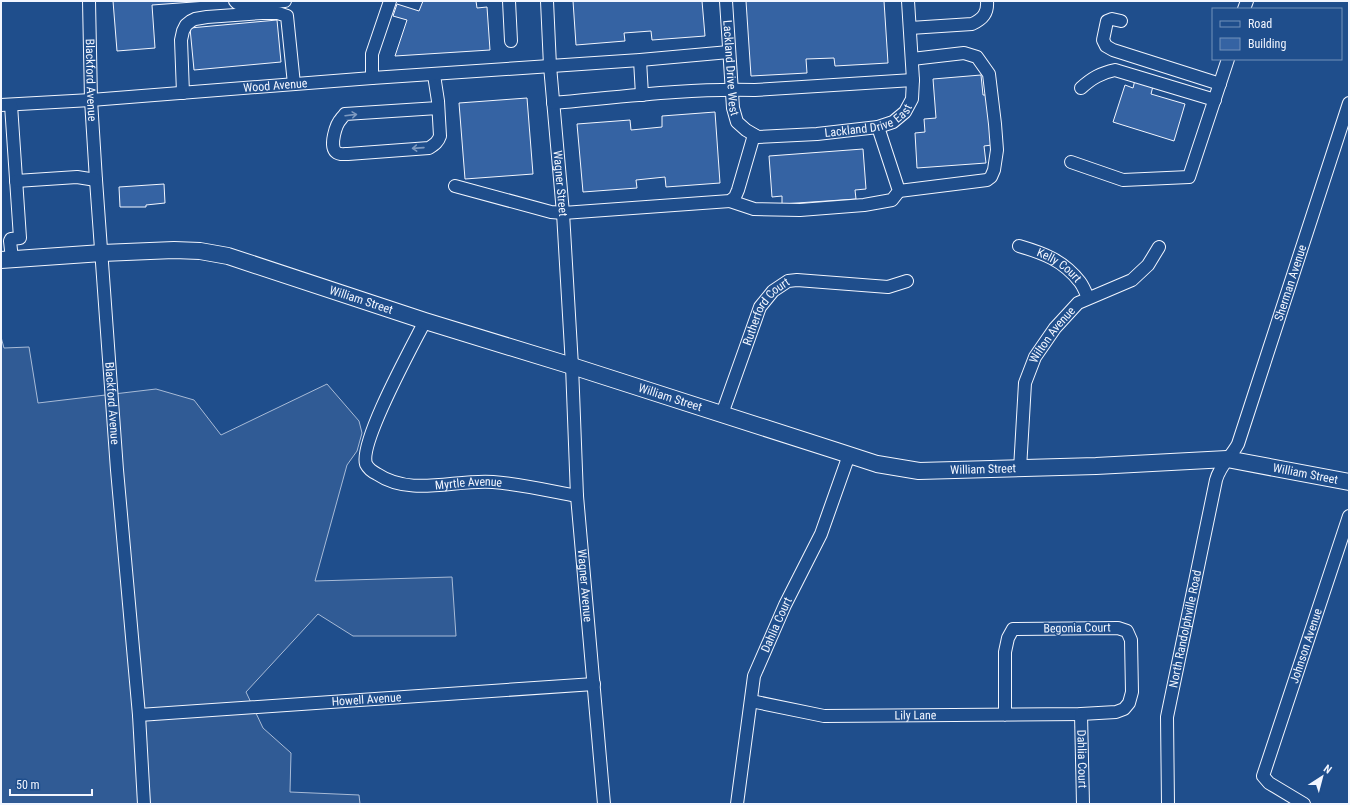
<svg xmlns="http://www.w3.org/2000/svg" width="1350" height="805" font-family="'Roboto Condensed',sans-serif">
<rect width="100%" height="100%" fill="#1f4e8c"/>
<path fill="#305b95" stroke="#a8bbd7" d="M1,337L4,348L29,347L38,403L156,389L194,400L221,435L327,384L359,421L362,433L357,451L347,465L315,581L452,577L456,636H353L318,614L246,692L263,728L291,753L290,792L359,795L360,804H1Z"/>
<path fill="#3563a3" stroke="#f2f6ff" d="M113,1H207L152,5L155,48L117,51Z
M423,1H476L477,8L487,7L490,50L395,56L407,20L393,16L397,4L419,11Z
M573,1H702L705,36L652,40L651,31L624,33L625,41L576,45Z
M746,1H884L888,63L835,66L834,58L806,59L807,73L751,76Z
M277,20L281,62L194,70L190,28Z
M981,75L983,95H988L992,145L984,146L986,163L917,168L915,133L925,132L924,119L936,118L933,79Z
M1135,80L1153,86L1151,94L1185,104L1174,141L1113,122L1125,85L1133,88Z
M527,98L533,174L465,179L459,103Z
M715,112L720,183L666,187L665,177L636,180L637,188L583,192L577,124L630,120L631,130L662,127V116Z
M863,149L866,189L855,190L856,199L782,204V196L772,197L769,156Z
M164,184L165,203L146,205V207H120L119,187Z"/>
<g fill="none" stroke-linecap="round" stroke-linejoin="round">
<g stroke="#f2f6ff" stroke-width="14">
<g id="minor">
<path id="s1" d="M89,1L91,100L96,180L117,470L139,715L144,804"/>
<path d="M235,1L237,3L242,4L285,1"/>
<path d="M509,1L511,41"/>
<path id="s2" d="M547,1L550,66L563,213L572,366L577,496L604,804"/>
<path id="s3" d="M726,1L733,108L737,122L746,130L758,137L817,134L878,127L893,122L905,112L912,99L913,80L908,1"/>
<path d="M1244,9L1247,1"/>
<path d="M1121,21L1112,19L1107,21L1103,40L1106,46L1113,50L1220,84"/>
<path d="M910,28L972,24C983,19 988,13 987,1"/>
<path d="M640,60L642,95"/>
<path d="M434,75L438,101L440,136C438,142 435,144 429,148L348,154C344,154 339,155 336,152C329,146 336,124 341,119C342,117 344,116 345,114L438,108"/>
<path d="M372,78V54L390,1"/>
<path d="M1081,88C1092,78 1101,73 1115,70L1215,100"/>
<path d="M183,93L181,40L183,31L186,25L191,21L195,19L207,17L262,13H278L287,16L294,84"/>
<path d="M553,103C620,97 688,88 755,90L913,80"/>
<path id="s4" d="M1,105L91,100L372,78L640,60L729,52"/>
<path d="M11,105L20,238L11,239L10,241L12,259"/>
<path d="M1071,162L1123,180L1189,177L1228,59"/>
<path d="M16,181L77,177L96,180"/>
<path d="M455,186L551,212L563,213L730,201L735,197L738,190L754,135"/>
<path d="M899,191L987,180L991,177L994,170L997,150L995,124L989,74L977,57L964,53L912,59"/>
<path d="M730,201L754,209L800,210L864,205L892,200L899,191L878,127"/>
<path id="s5" d="M1019,246C1043,253 1063,260 1080,282C1083,286 1086,293 1088,298"/>
<path id="s6" d="M425,321C413,345 359,442 366,464C368,468 373,472 377,474C411,497 455,479 493,482C520,484 550,491 577,496"/>
<path id="s7" d="M722,414L760,307L773,291L788,281L797,280L888,287L907,281"/>
<path id="s8" d="M1020,469L1025,383L1035,357L1055,328L1078,303L1132,280L1148,265L1159,247"/>
<path id="s9" d="M751,701L824,716L1081,714L1116,712L1124,709L1129,703L1132,692L1131,640L1127,631L1118,628L1013,629L1008,638L1005,652V715"/>
<path id="s10" d="M1081,714L1083,804"/>
<path id="s11" d="M139,715L594,684"/>
<path id="s12" d="M737,804L754,676L785,605L821,534L849,455"/>
<path id="s13" d="M1168,804L1167,717L1216,480C1220,465 1231,457 1238,444L1349,103"/>
<path id="s14" d="M1304,804L1269,783L1263,776L1349,516"/>
</g>
</g>
<g stroke="#f2f6ff" stroke-width="18">
<g id="major">
<path id="s15" d="M1,260L102,253L174,250L200,251L228,256L425,321L572,366L837,451L877,464L919,471L1096,466L1227,459L1349,482"/>
</g>
</g>
<use href="#minor" stroke="#1f4e8c" stroke-width="12"/>
<use href="#major" stroke="#1f4e8c" stroke-width="16"/>
</g>
<defs><path id="oneway-shaft" d="M-6 0H5M1.5-3L5.5 0L1.5 3" fill="none" stroke-width="1.6" stroke-linecap="round" stroke-linejoin="round"/></defs>
<g stroke="#7e9ac0">
<use href="#oneway-shaft" transform="translate(351 115) rotate(-7)"/>
<use href="#oneway-shaft" transform="translate(418 148) rotate(176)"/>
</g>
<g text-anchor="middle" dominant-baseline="central" stroke-width="3" stroke-linejoin="round" paint-order="stroke">
<g font-size="12" fill="#f2f6ff" stroke="#1f4e8c">
<text stroke="none"><textPath href="#s3" startOffset="67">Lackland Drive West</textPath></text>
<text stroke="none"><textPath href="#s1" startOffset="79">Blackford Avenue</textPath></text>
<text stroke="none"><textPath href="#s4" startOffset="275">Wood Avenue</textPath></text>
<text stroke="none"><textPath href="#s3" startOffset="261">Lackland Drive East</textPath></text>
<text stroke="none"><textPath href="#s2" startOffset="183">Wagner Street</textPath></text>
<text stroke="none"><textPath href="#s5" startOffset="45">Kelly Court</textPath></text>
<text stroke="none"><textPath href="#s13" startOffset="541">Sherman Avenue</textPath></text>
<text stroke="none"><textPath href="#s15" startOffset="368">William Street</textPath></text>
<text stroke="none"><textPath href="#s7" startOffset="113">Rutherford Court</textPath></text>
<text stroke="none"><textPath href="#s8" startOffset="142">Wilton Avenue</textPath></text>
<text stroke="none"><textPath href="#s15" startOffset="692">William Street</textPath></text>
<text stroke="none"><textPath href="#s1" startOffset="403">Blackford Avenue</textPath></text>
<text stroke="none"><textPath href="#s15" startOffset="1016">William Street</textPath></text>
<text stroke="none"><textPath href="#s15" startOffset="1340">William Street</textPath></text>
<text stroke="none"><textPath href="#s6" startOffset="265">Myrtle Avenue</textPath></text>
<text stroke="none"><textPath href="#s2" startOffset="586">Wagner Avenue</textPath></text>
<text stroke="none"><textPath href="#s12" startOffset="185">Dahlia Court</textPath></text>
<text transform="translate(1077 628) rotate(-1)">Begonia Court</text>
<text stroke="none"><textPath href="#s13" startOffset="177">North Randolphville Road</textPath></text>
<text stroke="none"><textPath href="#s14" startOffset="187">Johnson Avenue</textPath></text>
<text stroke="none"><textPath href="#s11" startOffset="228">Howell Avenue</textPath></text>
<text stroke="none"><textPath href="#s9" startOffset="166">Lily Lane</textPath></text>
<text stroke="none"><textPath href="#s10" startOffset="45">Dahlia Court</textPath></text>
</g>
</g>
<rect width="1350" height="805" fill="none" stroke="#f2f6ff" stroke-width="4"/>
<rect x="1212" y="8" width="130" height="52" fill="#1f4e8c" stroke="#7391ba"/>
<rect x="1220" y="21" width="20" height="6" fill="#1f4e8c" stroke="#7391ba"/>
<text x="1248" y="28" font-size="12" fill="#f2f6ff">Road</text>
<rect x="1220" y="38" width="20" height="12" fill="#3563a3" stroke="#7391ba"/>
<text x="1248" y="48" font-size="12" fill="#f2f6ff">Building</text>
<g transform="translate(1322 777) rotate(36)" stroke="#1f4e8c" stroke-width="3" paint-order="stroke">
<path d="M0-3L7 15L0 10L-7 15Z" fill="#f2f6ff"/>
<text y="-6" font-size="11" font-weight="bold" text-anchor="middle" fill="#f2f6ff">N</text>
</g>
<path d="M10 789v6h82v-6" fill="none" stroke="#f2f6ff" stroke-width="2"/>
<text x="16" y="789" font-size="12" fill="#f2f6ff" stroke="#1f4e8c" stroke-width="3" paint-order="stroke">50 m</text>
</svg>
